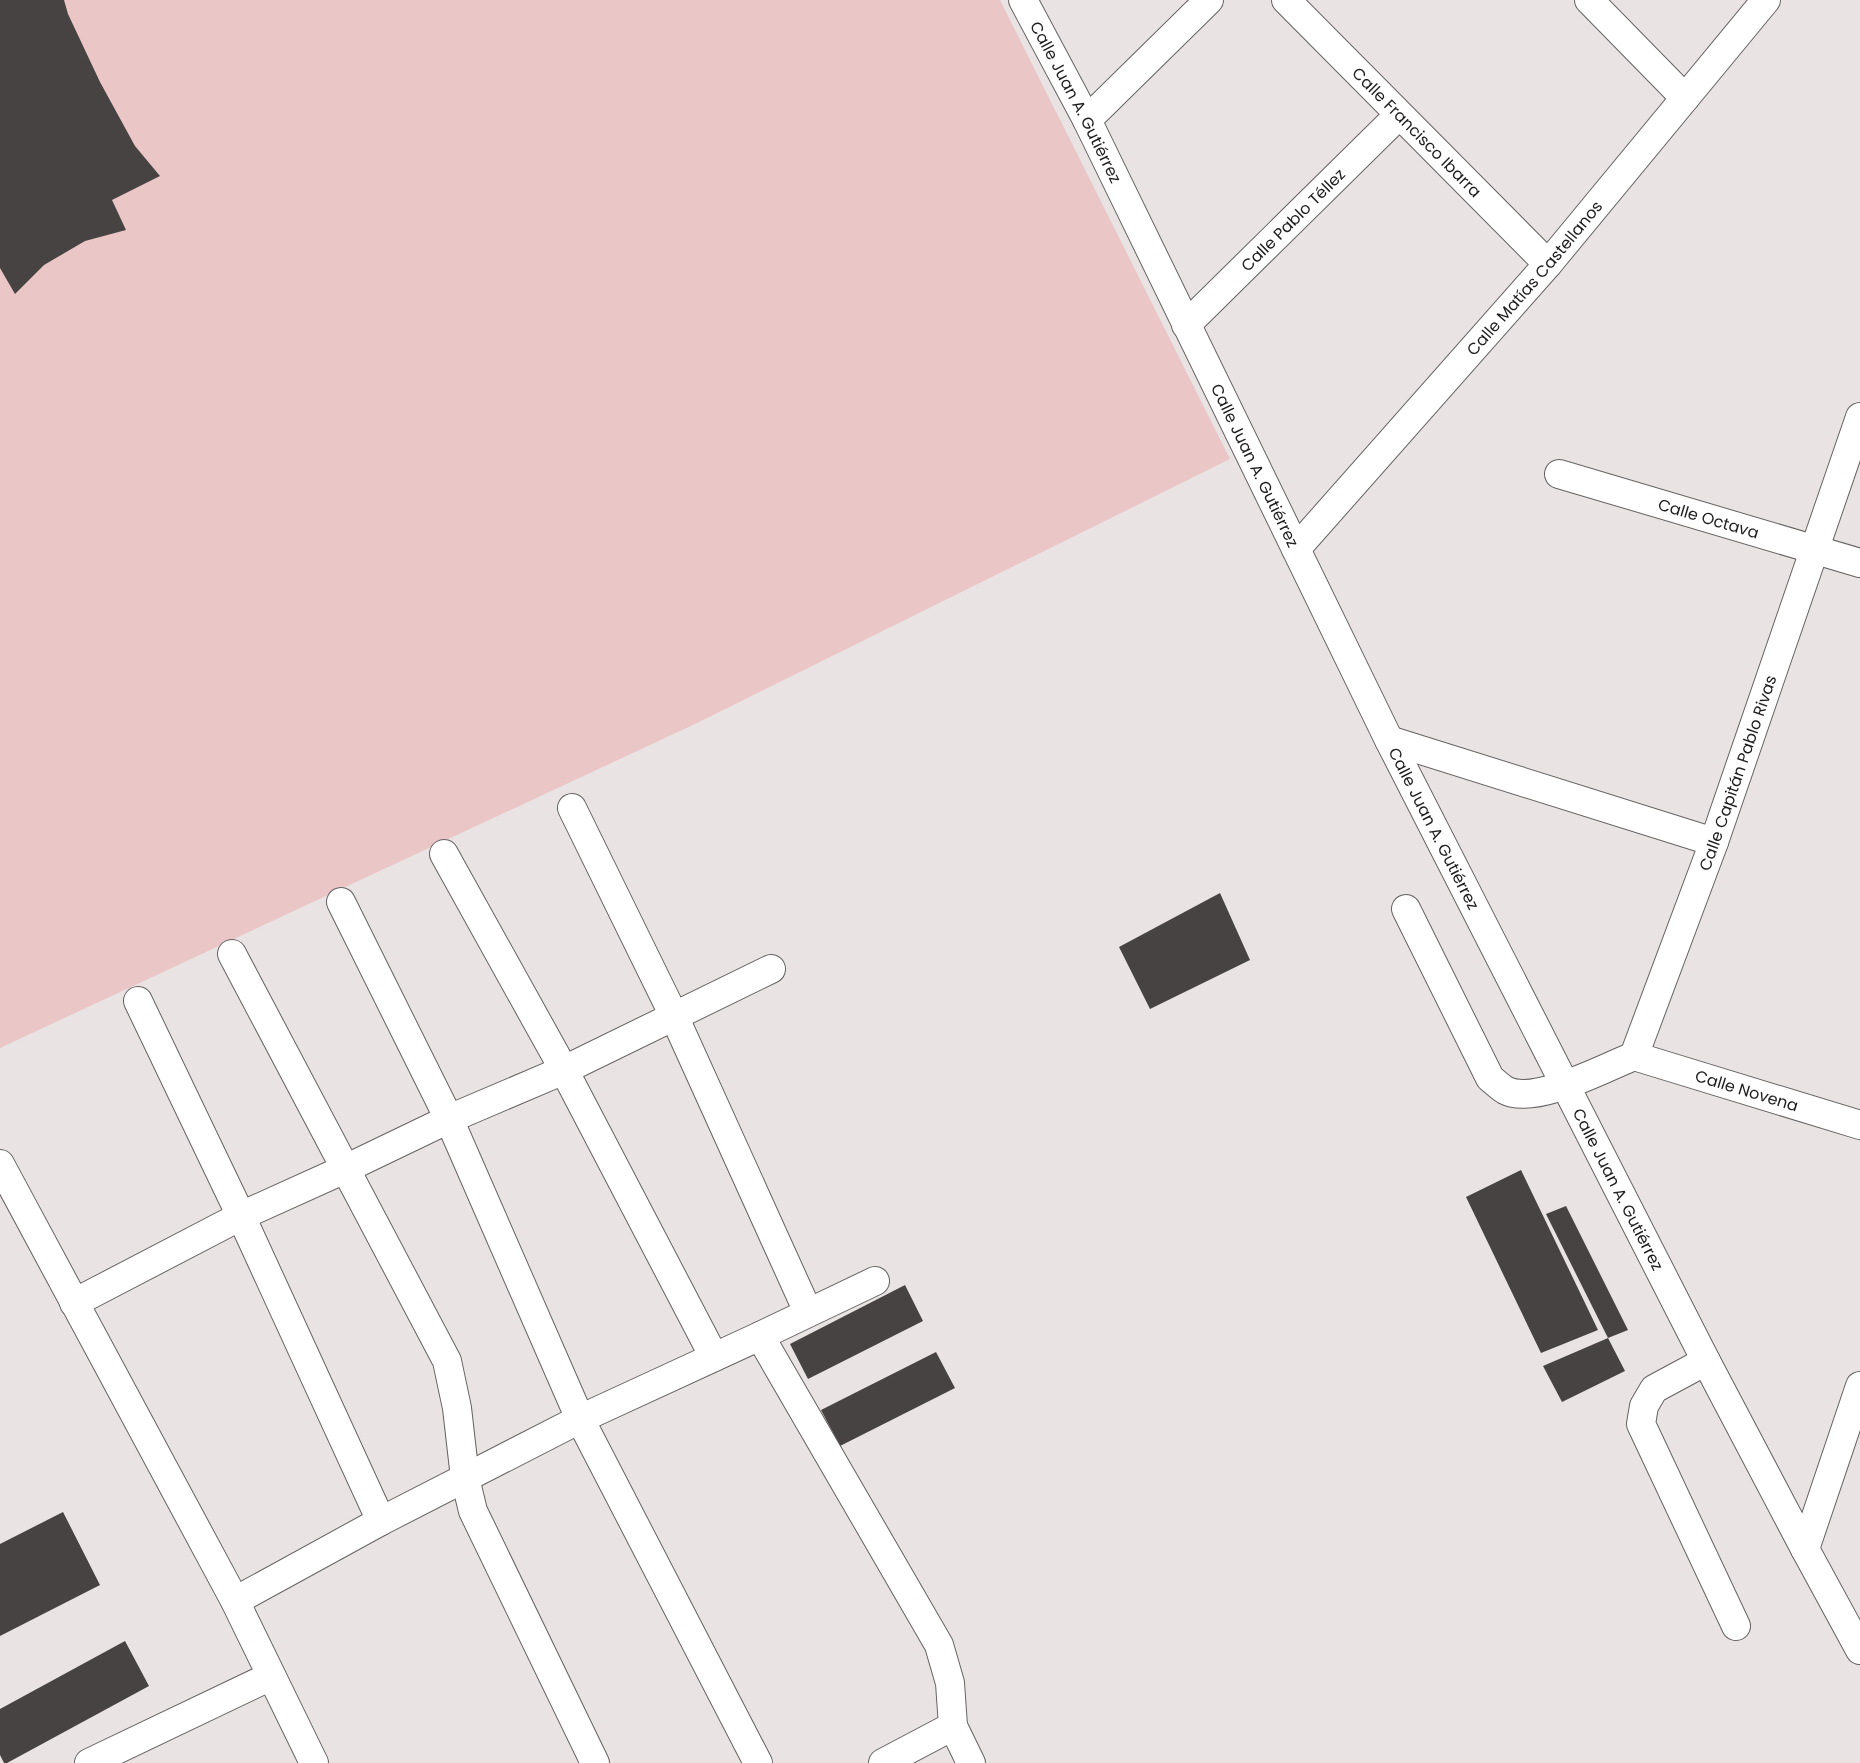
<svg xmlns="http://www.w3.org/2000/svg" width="1860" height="1763" font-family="Poppins,sans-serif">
<rect width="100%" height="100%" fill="#e9e3e3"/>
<path fill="#ebc6c6" d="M0,0H1000L1230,459L695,724L0,1048Z"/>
<path fill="#474343" d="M0,0H64L68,14L100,82L135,146L160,176L112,200L126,230L85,241L44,265L15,294L0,268Z
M1220,893L1250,960L1150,1009L1119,947Z
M1521,1170L1598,1330L1541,1353L1466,1197Z
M1566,1206L1628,1330L1608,1338L1625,1371L1562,1402L1543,1366L1608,1338L1546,1214Z
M905,1285L923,1321L808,1379L790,1344Z
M936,1352L955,1388L840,1446L821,1410Z
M63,1512L100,1585L0,1636V1544Z
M125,1641L149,1686L7,1763H4L0,1755V1709Z"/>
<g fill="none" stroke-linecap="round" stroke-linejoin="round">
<g stroke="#666262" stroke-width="30">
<g id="minor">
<path id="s1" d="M1023,0L1087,120L1389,740L1706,1361L1805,1549L1860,1650"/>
<path id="s2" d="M1286,0L1548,264"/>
<path d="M1589,0L1685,98"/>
<path d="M1087,120L1209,0"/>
<path id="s3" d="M1186,325L1399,115"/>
<path id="s4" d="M1559,474L1860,563"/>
<path id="s5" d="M1296,549L1548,264L1766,0"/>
<path d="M1389,740L1714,842"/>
<path d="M572,808L674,1016L808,1312"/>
<path d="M444,854L564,1070L714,1357"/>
<path d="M341,902L449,1119L580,1419L758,1763"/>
<path id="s6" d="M1406,909L1490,1078C1495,1082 1500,1087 1505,1090C1534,1106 1604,1068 1634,1056L1714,842L1860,417"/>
<path d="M232,954L447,1361L457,1408L465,1478L473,1511L595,1763"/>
<path d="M138,1001L241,1216L381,1521"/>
<path id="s7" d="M1634,1056L1860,1125"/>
<path d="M0,1164L235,1601L314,1763"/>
<path d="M74,1303L241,1216L345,1169L449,1119L564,1070L771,969"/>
<path d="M760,1336L939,1645L950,1683L953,1726L971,1763"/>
<path d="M1706,1361L1654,1389L1644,1406L1641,1424L1736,1626"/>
<path d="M1805,1549L1860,1386"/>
<path d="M235,1601L381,1521L580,1419L760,1336L875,1281"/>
<path d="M89,1763L271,1676"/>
<path d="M883,1763L953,1726"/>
</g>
</g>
<use href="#minor" stroke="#fff" stroke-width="28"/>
</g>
<g text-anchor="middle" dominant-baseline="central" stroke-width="5" stroke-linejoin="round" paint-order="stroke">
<g font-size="16" fill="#1e1c1c" stroke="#fff">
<text stroke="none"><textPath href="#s1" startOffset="115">Calle Juan A. Gutiérrez</textPath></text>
<text stroke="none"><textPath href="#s2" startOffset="186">Calle Francisco Ibarra</textPath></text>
<text stroke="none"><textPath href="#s3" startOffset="150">Calle Pablo Téllez</textPath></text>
<text stroke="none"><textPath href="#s5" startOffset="361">Calle Matías Castellanos</textPath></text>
<text stroke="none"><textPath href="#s1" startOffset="520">Calle Juan A. Gutiérrez</textPath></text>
<text stroke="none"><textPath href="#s4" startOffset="156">Calle Octava</textPath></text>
<text stroke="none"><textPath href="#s6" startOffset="646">Calle Capitán Pablo Rivas</textPath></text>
<text stroke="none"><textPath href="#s1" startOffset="925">Calle Juan A. Gutiérrez</textPath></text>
<text stroke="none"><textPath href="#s7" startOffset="118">Calle Novena</textPath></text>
<text stroke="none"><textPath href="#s1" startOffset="1330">Calle Juan A. Gutiérrez</textPath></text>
</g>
</g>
</svg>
